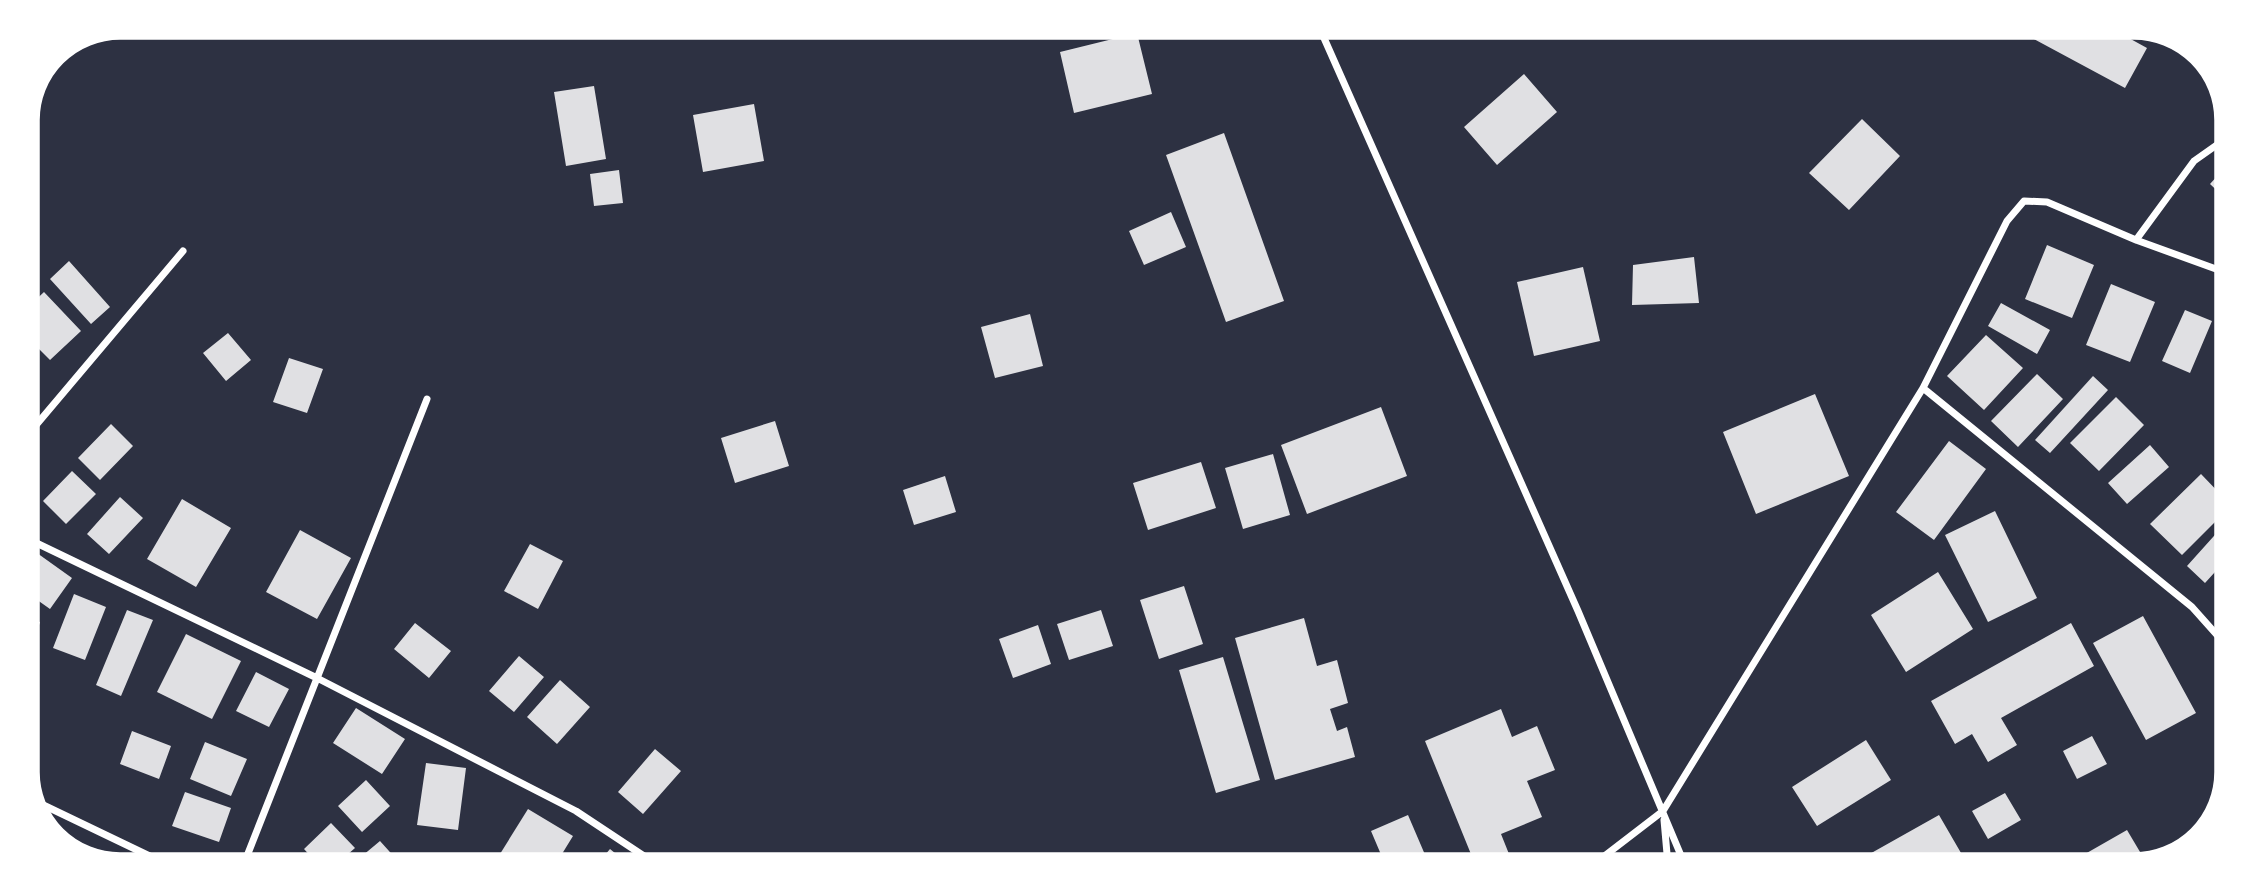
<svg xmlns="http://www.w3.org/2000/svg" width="2255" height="892" font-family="'Sofia Sans Condensed',sans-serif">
<rect width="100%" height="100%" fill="#2d3142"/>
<path fill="#e0e0e3" d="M2019,31H2116L2147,48L2125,88Z
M1137,33L1152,94L1074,113L1060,52Z
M1524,74L1557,112L1497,165L1464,127Z
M594,86L606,159L566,166L554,92Z
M754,104L764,161L703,172L693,115Z
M1862,119L1900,156L1849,210L1809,173Z
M1224,133L1284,301L1226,322L1166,155Z
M2228,164V201L2210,184Z
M619,170L623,203L594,206L590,174Z
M1171,212L1186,247L1144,265L1129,231Z
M2047,245L2094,265L2072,318L2025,299Z
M1694,257L1699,303L1632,305L1633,265Z
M69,261L110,307L91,324L50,279Z
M1583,267L1600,341L1534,356L1517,282Z
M2111,284L2155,302L2130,362L2086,345Z
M44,292L81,331L50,360L26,336V309Z
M2001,303L2050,330L2037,354L1988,326Z
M2185,310L2212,321L2190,373L2162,361Z
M1030,314L1043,366L995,378L981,327Z
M228,333L251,360L226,381L203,353Z
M1986,335L2023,368L1984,410L1947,376Z
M289,358L323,369L307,413L273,402Z
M2037,374L2063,399L2018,447L1991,421Z
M2093,376L2108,390L2050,453L2035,440Z
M1815,394L1849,476L1756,514L1723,432Z
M2116,397L2144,425L2099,471L2070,443Z
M1381,407L1407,476L1307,514L1281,445Z
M775,421L789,466L735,483L721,438Z
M111,424L133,446L100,480L78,458Z
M1949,441L1986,469L1934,540L1896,512Z
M2150,445L2169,467L2127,504L2108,483Z
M1273,454L1290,515L1243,529L1225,468Z
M1201,462L1216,508L1148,530L1133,483Z
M72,471L96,494L66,524L43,501Z
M2201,474L2226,500V511L2182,555L2150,524Z
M945,476L956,512L914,525L903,490Z
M120,497L143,518L109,554L87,534Z
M182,499L231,528L196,587L147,559Z
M1995,511L2037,598L1988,622L1945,535Z
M2222,527L2226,530L2225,561L2205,583L2187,566Z
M300,530L351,558L317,619L266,592Z
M530,544L563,561L538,609L504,591Z
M30,548L72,578L50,609L26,592V553Z
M1938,572L1973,629L1906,672L1871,615Z
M2225,574V588L2218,580Z
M1184,586L1203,644L1159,659L1140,600Z
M74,594L106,607L85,660L53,648Z
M127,610L153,620L121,696L96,685Z
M1101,610L1113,646L1069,660L1057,624Z
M2143,616L2196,713L2146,740L2093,643Z
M26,618L40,622L27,663H26Z
M1304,618L1317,666L1337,660L1348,703L1330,709L1337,731L1347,727L1355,757L1275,780L1235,638Z
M415,623L451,651L429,678L394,649Z
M2071,623L2094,666L2001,718L2017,745L1988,762L1972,734L1955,744L1931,701Z
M1038,625L1051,664L1013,678L999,639Z
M186,634L241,661L212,719L157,692Z
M519,656L544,677L514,712L489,691Z
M1223,657L1260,780L1216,793L1179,670Z
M256,672L289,689L269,727L236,711Z
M26,677L37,681L26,702Z
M560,680L590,707L557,744L527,717Z
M356,708L405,739L382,774L333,743Z
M1501,709L1512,737L1537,726L1555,770L1527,781L1542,817L1501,834L1513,864H1475L1425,741Z
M132,731L171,746L159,779L120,764Z
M2092,736L2107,764L2077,779L2063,751Z
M1866,740L1891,780L1817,826L1792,787Z
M205,742L247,759L231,796L190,779Z
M655,749L681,771L643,814L618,792Z
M426,763L466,768L458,830L417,825Z
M366,780L390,806L362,832L338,806Z
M185,792L231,808L219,842L172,826Z
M2005,793L2021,820L1988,839L1972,811Z
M528,809L573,836L557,862H495Z
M1408,815L1429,864H1385L1371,831Z
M1939,815L1968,865H1850Z
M331,823L355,848L340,861H315L304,849Z
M45,828L76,840L73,849L46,829Z
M2127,830L2146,862L2135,866H2064Z
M380,841L398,861H356Z
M610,849L626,862H599Z"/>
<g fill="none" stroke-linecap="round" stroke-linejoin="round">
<path stroke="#fff" stroke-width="7" d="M1320,29L1578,611L1685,865
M2136,240L2194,161L2228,137
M1923,388L2192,607L2225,644
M26,437L183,251
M26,538L317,678L576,811L653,862
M35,801L160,861
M1664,820L1668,865
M245,861L427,399
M1594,864L1663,811L1923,388L2007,221L2024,201L2047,202L2136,240L2227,273"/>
</g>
<path d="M0 0H2255V892H0ZM120 38H2134A82 82 0 0 1 2216 120V772A82 82 0 0 1 2134 854H120A82 82 0 0 1 38 772V120A82 82 0 0 1 120 38Z" fill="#fff" fill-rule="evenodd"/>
<path fill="none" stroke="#fff" stroke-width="3.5" d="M120 38H2134A82 82 0 0 1 2216 120V772A82 82 0 0 1 2134 854H120A82 82 0 0 1 38 772V120A82 82 0 0 1 120 38Z"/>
</svg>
